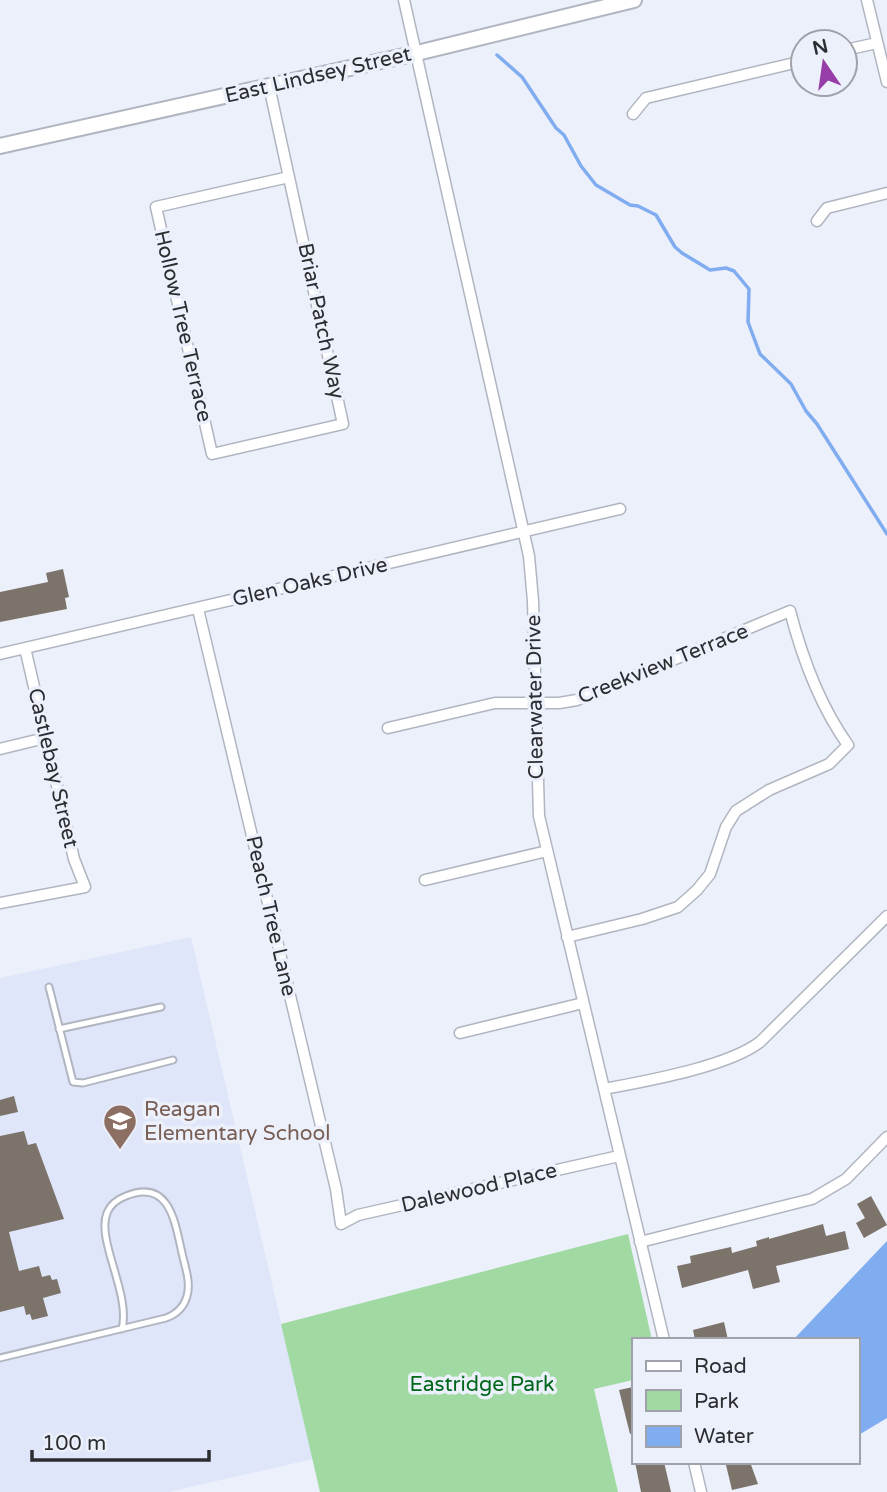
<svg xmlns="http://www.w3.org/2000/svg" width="887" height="1492" font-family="'Varela Round',sans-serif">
<rect width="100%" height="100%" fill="#ecf0fb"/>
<path fill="#dfe6f9" d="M191,937L313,1459L168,1492H0V978Z"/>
<path fill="#a1d9a3" d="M628,1234L652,1340H633V1380L594,1389L618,1492H320L281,1324Z"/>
<path fill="#80acf0" d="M887,1241V1418L857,1436V1340H793Z"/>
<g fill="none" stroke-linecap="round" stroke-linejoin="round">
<path stroke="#80acf0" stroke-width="3.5" d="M497,55L522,77L556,128L564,135L581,166L596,185L630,205L638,206L656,215L675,247L682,253L710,270L726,268L734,271L749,289L748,322L760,354L791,384L806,411L817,424L887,534"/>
</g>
<path fill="#7c736b" d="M63,569L69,597L65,598L67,609L0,622V592L48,582L46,573Z
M14,1096L18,1112L0,1116V1100Z
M24,1131L28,1145L36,1143L64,1219L9,1232L19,1271L39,1266L42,1277L50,1275L52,1280L57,1279L61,1293L43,1298L48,1316L32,1320L30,1314L26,1315L24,1306L0,1312V1136Z
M871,1196L887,1225L864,1238L856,1223L865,1218L857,1204Z
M823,1224L826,1236L845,1231L849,1249L776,1266L780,1282L753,1289L748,1270L682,1288L677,1266L691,1263L690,1256L731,1247L732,1253L757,1246L756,1241L769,1237V1239Z
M724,1322L728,1340H695L693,1330Z
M633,1387V1433L630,1434L619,1390Z
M635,1462H664L671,1492H641Z
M736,1462H750L758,1484L732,1490L726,1465Z"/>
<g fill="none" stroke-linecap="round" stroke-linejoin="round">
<g stroke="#b0b5c0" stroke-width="9">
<path id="lane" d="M49,987L73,1082L83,1083L173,1060
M59,1029L161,1007
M0,1358L166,1318C177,1314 184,1307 187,1296C191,1282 185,1267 182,1253C175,1223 170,1178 126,1196C118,1199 110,1205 107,1213C96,1240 131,1294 122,1329"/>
</g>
<g stroke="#b0b5c0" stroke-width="13">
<path id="street" d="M404,0L529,556L533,601L539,816L664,1340
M867,0L887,82
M845,50L877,43
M269,86L343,424L212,454L156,207L289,177
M633,114L646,98L803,61
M817,221L827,208L887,193
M198,609L336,1189L341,1224L358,1215L619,1156
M0,654L620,509
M388,728L495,703H559L577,700L790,611C802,657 820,706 848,745L829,764L769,790L736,811L726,827L710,874L697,890L678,907L642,919L567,937
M0,749L45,738
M425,880L547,851
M0,903L85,887L74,859L25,648
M460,1033L583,1003
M604,1089C646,1081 727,1067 760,1042L887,916
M640,1242L812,1199L846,1179L887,1137
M694,1462L701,1492"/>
</g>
<g stroke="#b0b5c0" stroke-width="18">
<path id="secondary" d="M0,146L417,53L634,0"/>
</g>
<use href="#lane" stroke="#fff" stroke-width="5"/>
<use href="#street" stroke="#fff" stroke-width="10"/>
<use href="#secondary" stroke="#fff" stroke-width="14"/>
</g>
<defs>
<g id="school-pin" transform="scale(1.75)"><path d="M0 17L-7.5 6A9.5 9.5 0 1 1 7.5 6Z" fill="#8d6e63" stroke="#ecf0fb"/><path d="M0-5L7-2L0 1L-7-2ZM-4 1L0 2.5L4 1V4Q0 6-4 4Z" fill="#fff"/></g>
</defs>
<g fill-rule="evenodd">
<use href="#school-pin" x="120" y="1121"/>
</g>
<g text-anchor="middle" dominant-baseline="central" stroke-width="7" stroke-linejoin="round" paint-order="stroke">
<g font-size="21" fill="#2c2d31" stroke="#ecf0fb">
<text transform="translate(318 75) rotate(-13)">East Lindsey Street</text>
<text transform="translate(321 321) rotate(78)">Briar Patch Way</text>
<text transform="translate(183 326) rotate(77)">Hollow Tree Terrace</text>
<text transform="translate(310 582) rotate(-13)">Glen Oaks Drive</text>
<text transform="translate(663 664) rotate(-22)">Creekview Terrace</text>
<text transform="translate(535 697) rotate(-91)">Clearwater Drive</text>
<text transform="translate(53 768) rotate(77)">Castlebay Street</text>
<text transform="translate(271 916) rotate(77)">Peach Tree Lane</text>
<text transform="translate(479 1188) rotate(-13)">Dalewood Place</text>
</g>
<g font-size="21" fill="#785e54" stroke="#ecf0fb" text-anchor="start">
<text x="144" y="1109">Reagan<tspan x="144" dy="24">Elementary School</tspan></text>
</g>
<g font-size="21" fill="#00671a" stroke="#ecf0fb">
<text x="482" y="1384">Eastridge Park</text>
</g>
</g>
<rect x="632" y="1338" width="228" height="126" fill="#ecf0fb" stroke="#9fa2aa" stroke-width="2"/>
<rect x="646" y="1361" width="35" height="10" fill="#ffffff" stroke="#9fa2aa" stroke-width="2"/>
<text x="694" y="1373" font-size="21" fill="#2c2d31">Road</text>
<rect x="646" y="1390" width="35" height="21" fill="#a1d9a3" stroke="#9fa2aa" stroke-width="2"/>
<text x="694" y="1408" font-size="21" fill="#2c2d31">Park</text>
<rect x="646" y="1426" width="35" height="21" fill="#80acf0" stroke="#9fa2aa" stroke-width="2"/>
<text x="694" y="1443" font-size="21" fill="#2c2d31">Water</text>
<g transform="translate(824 63) rotate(347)"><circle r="33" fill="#ecf0fb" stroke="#9fa2aa" stroke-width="2"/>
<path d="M0-5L12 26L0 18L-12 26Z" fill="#973da8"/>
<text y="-10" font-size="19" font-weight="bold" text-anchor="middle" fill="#2c2d31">N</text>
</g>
<path d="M32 1450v10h177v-10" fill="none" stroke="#2c2d31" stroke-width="3.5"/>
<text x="42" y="1450" font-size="21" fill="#2c2d31" stroke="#ecf0fb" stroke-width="5" paint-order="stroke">100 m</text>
</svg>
